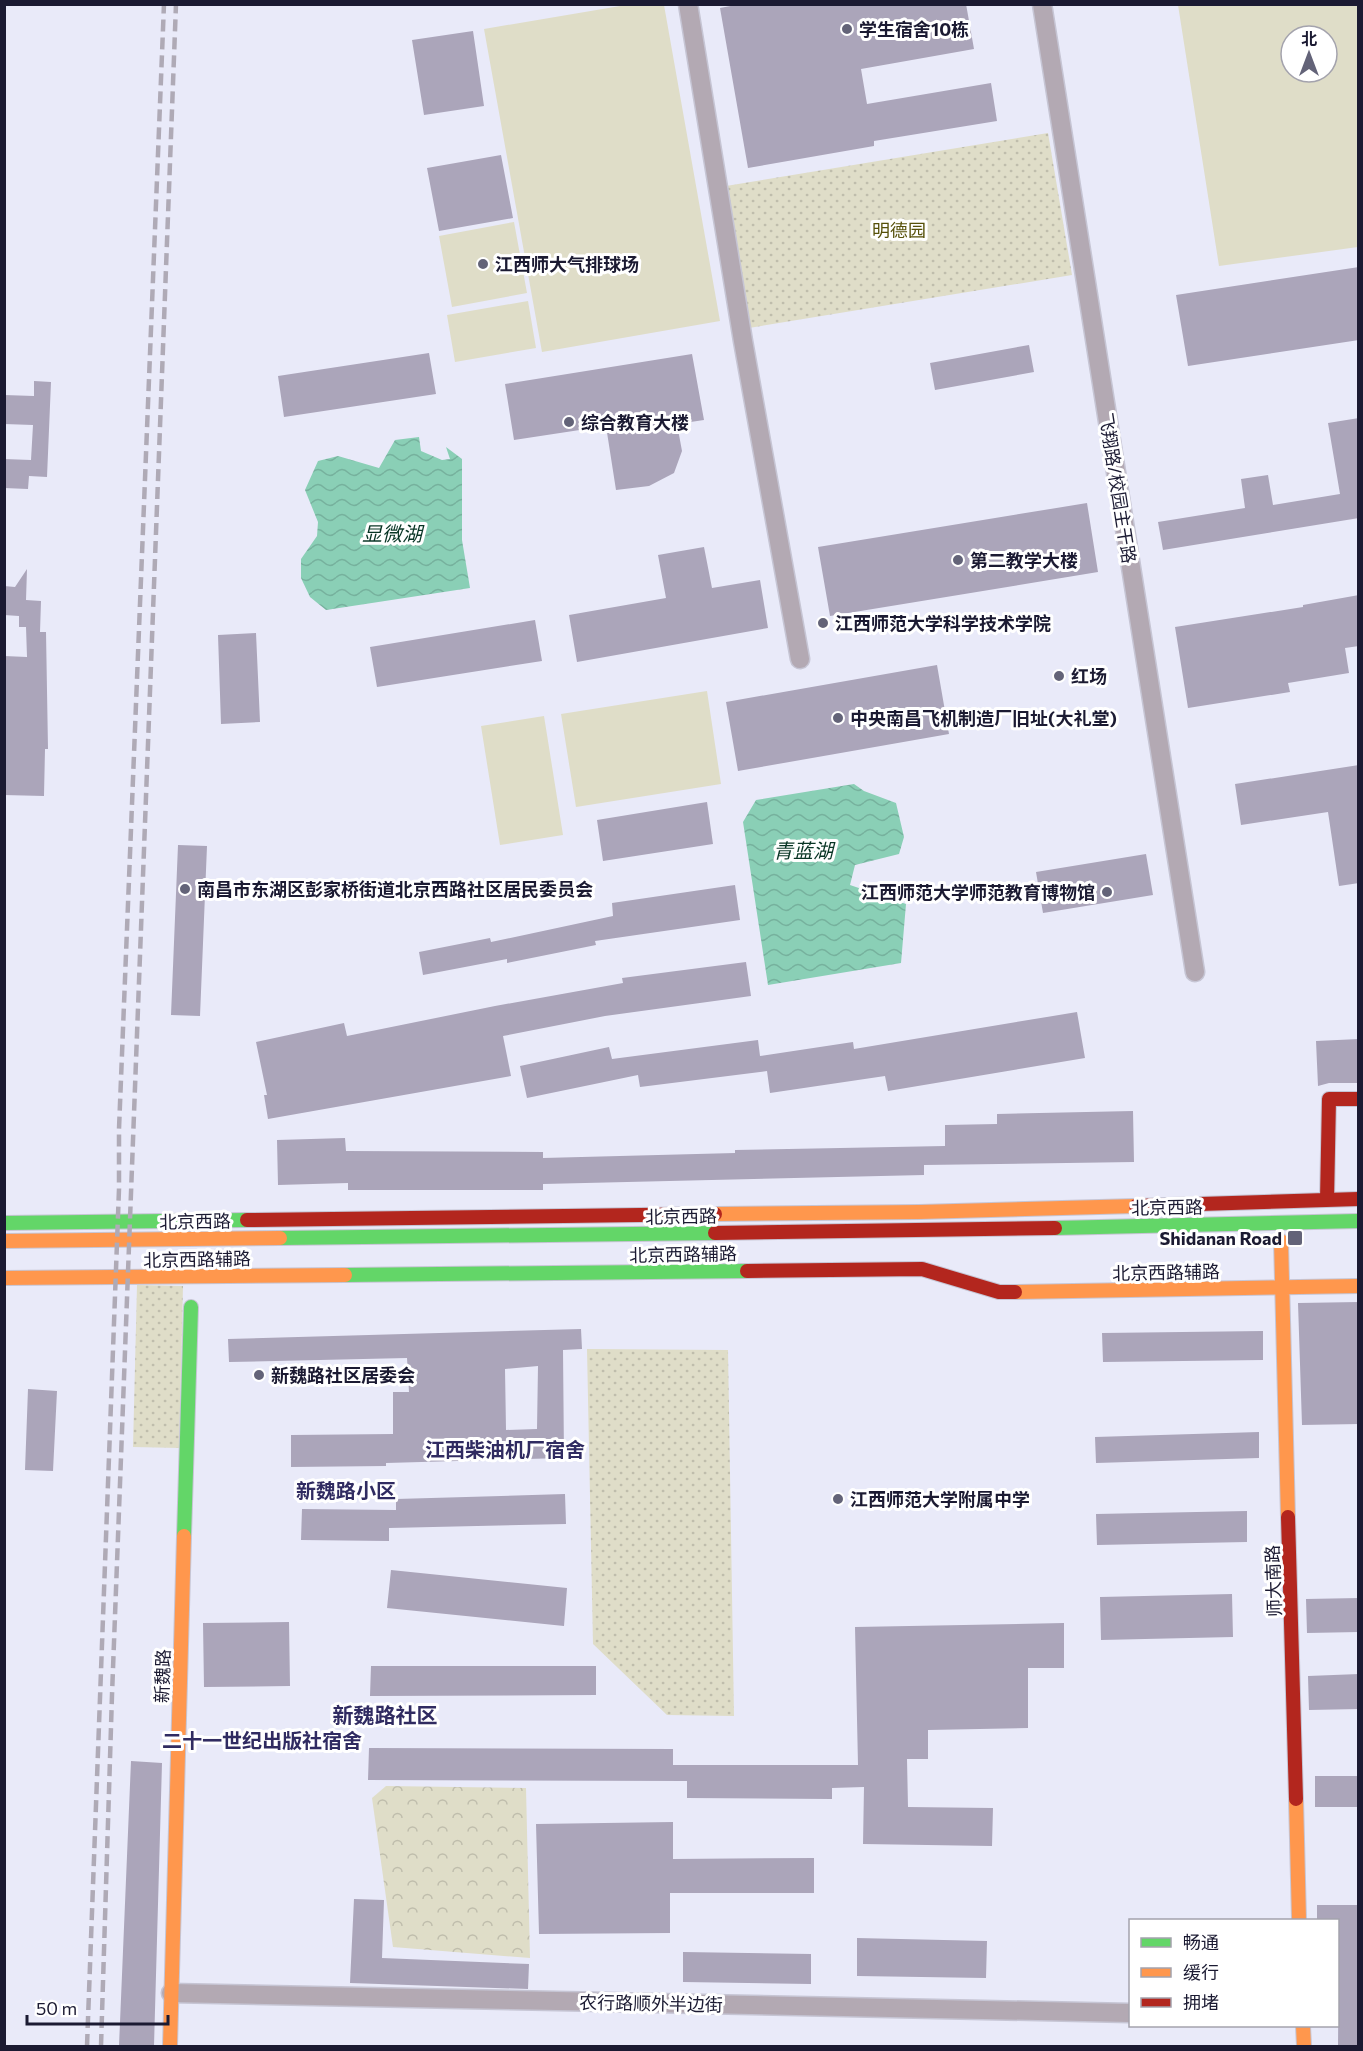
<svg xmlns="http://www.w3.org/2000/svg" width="1363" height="2051" font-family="Commissioner,'Noto Sans SC',sans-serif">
<defs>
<pattern id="forest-crowns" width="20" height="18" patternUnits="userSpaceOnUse" patternTransform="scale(1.5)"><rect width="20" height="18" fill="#dfddc8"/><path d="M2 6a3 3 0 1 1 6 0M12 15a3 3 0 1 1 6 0" fill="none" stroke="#bfbdac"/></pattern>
<pattern id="park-dots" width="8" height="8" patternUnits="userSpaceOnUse" patternTransform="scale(1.5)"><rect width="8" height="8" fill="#dfddc8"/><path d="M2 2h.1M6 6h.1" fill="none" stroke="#bfbdac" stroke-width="1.8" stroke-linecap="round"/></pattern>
<pattern id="water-waves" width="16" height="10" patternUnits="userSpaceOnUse" patternTransform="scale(1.5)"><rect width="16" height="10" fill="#8acfb6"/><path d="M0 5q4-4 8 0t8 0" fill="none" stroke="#76b19d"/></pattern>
</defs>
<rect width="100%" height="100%" fill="#e9eaf9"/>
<path fill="#dfddc8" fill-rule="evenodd" d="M626,5H664L720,321L542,352L484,29Z
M1178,5H1358V247L1219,266ZM1291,36H1327V72H1291Z
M514,222L527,293L452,307L439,236Z
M528,301L536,348L455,362L447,315Z
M707,691L721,784L576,807L561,714Z
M544,716L563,835L500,845L481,726Z"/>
<path fill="url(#forest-crowns)" d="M386,1786L526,1788L530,1958L393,1947L372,1798Z"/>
<path fill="url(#park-dots)" d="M1048,133L1072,275L749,328L726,186Z
M137,1285L183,1286L179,1448L133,1447Z
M587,1349L728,1350L734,1716L667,1715L593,1644Z"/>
<path fill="url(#water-waves)" d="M419,437L421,451L442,460L450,459L446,447L462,459V540L470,588L326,610L310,597L301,578V559L317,536L318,522L305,490L318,461L338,456L379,468L395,440Z
M854,784L864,791L896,803L904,837L899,854L855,865L850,885L906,904L901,963L768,985L743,822L756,800Z"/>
<path fill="#aba5ba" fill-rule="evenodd" d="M741,4H966L974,49L861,69L867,104L991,83L997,121L874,141V146L748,168L720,8Z
M473,31L484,106L424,115L412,40Z
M501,155L513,218L439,231L427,168Z
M1359,267V340L1188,366L1176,295Z
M1029,345L1034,372L935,390L930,363Z
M429,353L436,394L284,417L278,376Z
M692,354L704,420L677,424L682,451L674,473L649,486L616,490L606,426L514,440L505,384Z
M34,381L51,382L47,477L29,476L28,489L4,488V459L31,460L33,425L4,424V395L34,396Z
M1359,418V518L1163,550L1158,522L1245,508L1241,479L1268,475L1273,505L1340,494L1328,423Z
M1087,503L1098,572L830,616L818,547Z
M704,547L712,588L760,580L768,628L577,662L569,615L666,598L658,555Z
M27,569L26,600L41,601L40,632H46L48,749H45L44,796L4,795V656L27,657L26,627H19V616L4,615V586L15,587Z
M1359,595V646L1345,648L1349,673L1288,683L1290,692L1188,708L1175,627L1303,607V605Z
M535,620L542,661L377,687L370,647Z
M256,633L260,722L221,724L218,635Z
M937,665L949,734L738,771L726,702Z
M1359,765V883L1339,886L1328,812L1241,825L1235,784Z
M707,802L713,844L603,861L597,820Z
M178,845L207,846L200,1016L171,1015Z
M1146,854L1153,895L1043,913L1036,872Z
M735,885L740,920L595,941L596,945L507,963V959L423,975L419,952L490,938L491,942L613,916L612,903Z
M746,962L751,996L605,1016L503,1036L511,1076L268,1119L264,1095H267L256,1042L344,1023L347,1036L495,1006L623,983L622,978Z
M1077,1012L1085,1058L888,1091L885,1076L770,1093L767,1071L640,1087L638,1075L527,1098L520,1066L609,1047L612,1059L758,1040L760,1056L853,1042L854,1049Z
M1359,1039V1083H1329L1318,1086L1316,1041Z
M1133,1111L1134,1162L924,1165V1175L543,1184V1190H348V1183L278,1185L277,1140L345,1138L346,1151L543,1152V1158L735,1153V1150L945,1146V1125L997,1124V1114Z
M1359,1302V1424L1302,1425L1298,1303Z
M581,1329L582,1349L563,1350L564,1458L386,1463V1466L291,1467V1435L393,1434V1392H409L407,1358L229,1362L228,1339ZM538,1366L537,1429L506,1430L505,1369Z
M1263,1331V1360L1103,1362L1102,1333Z
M28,1389L57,1391L53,1471L25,1470Z
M1259,1432V1458L1096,1463L1095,1437Z
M565,1494L566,1524L389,1528V1541L301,1540L302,1509L396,1510V1499Z
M1247,1511V1542L1097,1545L1096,1514Z
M391,1570L567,1588L564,1626L387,1608Z
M1232,1594L1233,1637L1101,1640L1100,1597Z
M1359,1598V1632L1307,1633L1306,1599Z
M289,1622L290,1686L204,1687L203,1623Z
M1064,1623V1668H1028V1728L928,1730V1759H907L908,1807L993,1808L992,1846L863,1844L864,1787L832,1788V1799L687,1798V1781L368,1780L369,1748L673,1749V1765H858L855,1627Z
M371,1666H596V1695L370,1696Z
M1359,1674V1709L1309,1710L1308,1676Z
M131,1761L162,1763L154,2046H119Z
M1315,1776H1359V1807H1315Z
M673,1822V1859L814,1858V1893H670V1933L539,1934L536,1824Z
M354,1899L384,1900L382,1958L529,1964L528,1989L350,1983Z
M1317,1905H1359V2046H1338L1339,1934H1338V1920H1317Z
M857,1938L987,1941L986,1978L857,1976Z
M683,1952L811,1954V1984L683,1982Z"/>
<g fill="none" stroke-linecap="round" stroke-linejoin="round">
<g stroke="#c6c5d4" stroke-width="21">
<path id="street" d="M688,4L743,341L800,659
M1042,4L1195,972
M171,1993L1130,2013"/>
</g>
<g stroke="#c6c5d4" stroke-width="16">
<path id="fast" d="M4,1223L247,1220
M1055,1228L1358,1221
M280,1238L715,1233
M345,1275L747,1271
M184,1536L191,1307"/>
</g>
<g stroke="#c6c5d4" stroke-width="16">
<path id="slow" d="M715,1214L919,1212L1136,1206
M4,1241L280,1238
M1281,1241L1288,1517
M4,1278L345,1275
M1015,1292L1358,1286
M1296,1799L1299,1920
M1303,2026L1304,2046
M170,2046L184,1536"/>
</g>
<g stroke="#c6c5d4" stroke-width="16">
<path id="jam" d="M1327,1200L1329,1099H1358
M1136,1206L1358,1199
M247,1220L715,1214
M715,1233L1055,1228
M747,1271L922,1269L999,1292H1015
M1288,1517L1296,1799"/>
</g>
<use href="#street" stroke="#b3a9b3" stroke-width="18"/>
<use href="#fast" stroke="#63d668" stroke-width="14"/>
<use href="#slow" stroke="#ff974d" stroke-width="14"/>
<use href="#jam" stroke="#b3261e" stroke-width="14"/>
<path stroke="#afaab6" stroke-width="4.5" stroke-dasharray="12 6" stroke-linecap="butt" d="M87,2046L119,1189V1129L164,4
M101,2046L112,1695L176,4"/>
</g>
<g fill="#636378" stroke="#fff" stroke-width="2">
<circle cx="847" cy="29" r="6"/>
<circle cx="483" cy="264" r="6"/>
<circle cx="569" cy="422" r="6"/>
<circle cx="958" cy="560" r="6"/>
<circle cx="823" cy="623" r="6"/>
<circle cx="1059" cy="676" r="6"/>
<circle cx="838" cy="718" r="6"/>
<circle cx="185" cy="889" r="6"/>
<circle cx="1107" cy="892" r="6"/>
<rect x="1287" y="1230" width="16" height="16" rx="3"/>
<circle cx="259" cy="1375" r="6"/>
<circle cx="838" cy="1499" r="6"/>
</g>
<g text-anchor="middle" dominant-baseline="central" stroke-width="6" stroke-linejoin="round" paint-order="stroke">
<g font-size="18" font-weight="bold" fill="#1b1a32" stroke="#fff" text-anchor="start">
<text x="859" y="29">学生宿舍10栋</text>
<text x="495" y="264">江西师大气排球场</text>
<text x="581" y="422">综合教育大楼</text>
<text x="970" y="560">第二教学大楼</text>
<text x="835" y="623">江西师范大学科学技术学院</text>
<text x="1071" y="676">红场</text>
<text x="850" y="718">中央南昌飞机制造厂旧址(大礼堂)</text>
<text x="197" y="889">南昌市东湖区彭家桥街道北京西路社区居民委员会</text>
<text x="1095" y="892" text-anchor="end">江西师范大学师范教育博物馆</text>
<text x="1282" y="1238" text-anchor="end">Shidanan Road</text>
<text x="271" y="1375">新魏路社区居委会</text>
<text x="850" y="1499">江西师范大学附属中学</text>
</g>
<g font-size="18" fill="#565009" stroke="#fff">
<text x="899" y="230">明德园</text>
</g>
<g font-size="18" fill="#1b1a32" stroke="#fff">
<text transform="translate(1118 488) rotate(81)">飞翔路/校园主干路</text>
<text transform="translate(1167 1207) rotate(-1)">北京西路</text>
<text transform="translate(681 1216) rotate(-1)">北京西路</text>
<text transform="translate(195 1221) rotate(-1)">北京西路</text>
<text transform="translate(683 1254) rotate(-1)">北京西路辅路</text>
<text transform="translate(197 1259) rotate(-1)">北京西路辅路</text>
<text transform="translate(1166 1272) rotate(-1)">北京西路辅路</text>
<text transform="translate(1273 1581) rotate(-92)">师大南路</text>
<text transform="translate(162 1676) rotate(-88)">新魏路</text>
<text transform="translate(651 2003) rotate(1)">农行路顺外半边街</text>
</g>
<g font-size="20" font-style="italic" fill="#073424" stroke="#fff">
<text x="392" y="533">显微湖</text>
<text x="803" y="850">青蓝湖</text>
</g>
<g font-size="20" font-weight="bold" fill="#302b61" stroke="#fff">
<text x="505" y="1449">江西柴油机厂宿舍</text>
<text x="346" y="1490">新魏路小区</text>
<text x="262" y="1740">二十一世纪出版社宿舍</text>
</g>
<g font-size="21" font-weight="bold" fill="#302b61" stroke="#fff">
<text x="385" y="1714">新魏路社区</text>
</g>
</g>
<rect width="1363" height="2051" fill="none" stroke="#1b1a32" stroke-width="12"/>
<rect x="1129" y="1919" width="210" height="108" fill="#ffffff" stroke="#a4a3ad" stroke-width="1.5"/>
<rect x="1141" y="1938" width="30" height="9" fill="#63d668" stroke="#a4a3ad" stroke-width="1.5"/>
<text x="1183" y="1949" font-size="18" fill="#1b1a32">畅通</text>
<rect x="1141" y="1968" width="30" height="9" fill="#ff974d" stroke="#a4a3ad" stroke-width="1.5"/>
<text x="1183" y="1979" font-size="18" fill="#1b1a32">缓行</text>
<rect x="1141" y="1998" width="30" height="9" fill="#b3261e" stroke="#a4a3ad" stroke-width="1.5"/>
<text x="1183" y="2009" font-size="18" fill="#1b1a32">拥堵</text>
<g transform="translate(1309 54)"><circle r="28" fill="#ffffff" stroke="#a4a3ad" stroke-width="1.5"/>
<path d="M0-4.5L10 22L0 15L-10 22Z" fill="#636378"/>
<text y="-9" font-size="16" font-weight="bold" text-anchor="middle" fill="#1b1a32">北</text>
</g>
<path d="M27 2015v9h141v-9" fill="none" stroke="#1b1a32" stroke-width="3"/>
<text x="36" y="2015" font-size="18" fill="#1b1a32" stroke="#ffffff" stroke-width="4.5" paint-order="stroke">50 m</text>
</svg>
